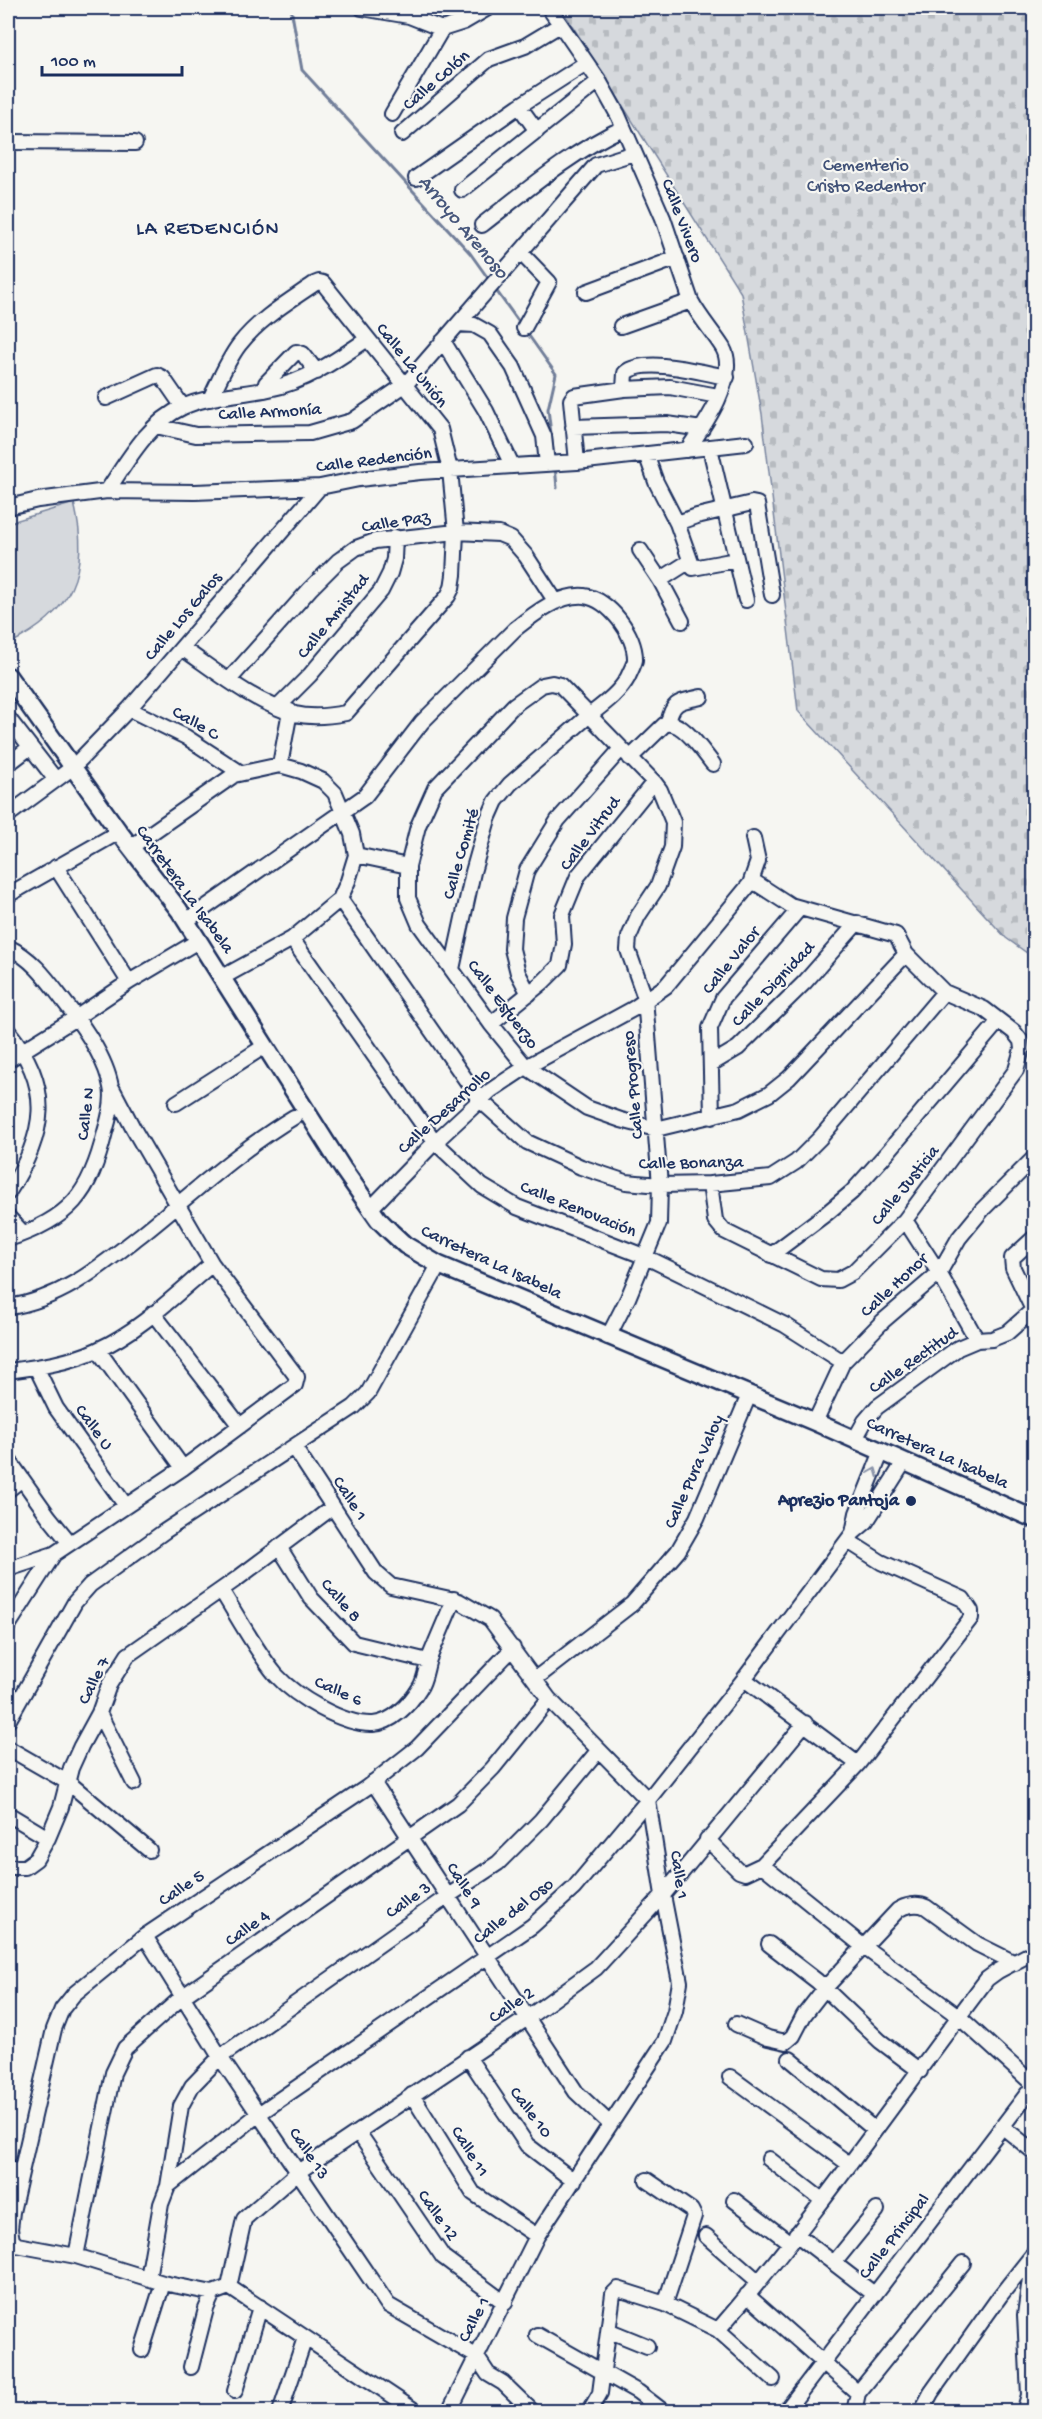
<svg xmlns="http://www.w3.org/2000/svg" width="1042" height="2419" font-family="'Gochi Hand',sans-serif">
<defs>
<pattern id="cemetery-stones" width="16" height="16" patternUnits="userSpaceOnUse" patternTransform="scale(1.5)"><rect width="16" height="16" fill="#d6d9dd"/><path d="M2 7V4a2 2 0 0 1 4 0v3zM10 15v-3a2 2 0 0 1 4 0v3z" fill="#b7bbc0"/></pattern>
</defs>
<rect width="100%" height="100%" fill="#f6f6f2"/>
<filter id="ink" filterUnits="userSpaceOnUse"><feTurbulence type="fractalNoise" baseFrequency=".0167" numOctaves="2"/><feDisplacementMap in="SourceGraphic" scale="12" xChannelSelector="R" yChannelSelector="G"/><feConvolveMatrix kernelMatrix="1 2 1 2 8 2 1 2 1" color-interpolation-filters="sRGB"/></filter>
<g filter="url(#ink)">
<path fill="#d6d9dd" stroke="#78849e" stroke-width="1.5" d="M74,503C91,572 72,613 9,644L8,523Z"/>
<path fill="url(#cemetery-stones)" stroke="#78849e" stroke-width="1.5" d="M561,8H1034V958L1006,938L798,711L762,414L741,293Z"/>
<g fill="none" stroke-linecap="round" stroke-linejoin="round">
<path stroke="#717e99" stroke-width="3" d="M291,8L302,70L470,253L490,281
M495,289L521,325
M527,333L556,374L548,409L554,459
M555,466L557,488"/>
<g stroke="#1b2f5e" stroke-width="18">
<path id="minor" d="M362,8L409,16L442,29L464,22L488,8
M549,8L599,81L618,115L663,218L691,301C700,318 713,332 723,348C739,377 704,426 687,450
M519,106L537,131
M392,114L442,29
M402,134L489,59L525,46L560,25
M8,142L135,143
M416,178L519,106L586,63
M462,190L599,81
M482,225C527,190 571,152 623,128
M521,253L549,282L524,328
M586,292L677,258
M458,324L474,325L490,334L513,367L544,436L547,464
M621,326L691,301
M443,341L486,411L512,465
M624,389L625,373C645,356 703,373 727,377
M265,390L266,383L296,352L303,354L317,372
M106,398L157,375L163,378L183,407
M156,426L196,435L310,433L352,421L406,384L596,165L634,153
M573,427L667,424L702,429
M710,448L746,600
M646,454L656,482L677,523L693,568L736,560
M577,462L571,400L574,396L624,389L670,387L718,396
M107,491C128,460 148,423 183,407C209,395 241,395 269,389C307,381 335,361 366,340
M8,507L38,500L107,491L195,492L320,487L359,479L420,472L577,462L746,443
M677,523L697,516L752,503L757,504L772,595
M640,550L660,580L682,621
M660,580L690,561
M182,648C217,672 253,702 295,714C311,718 330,716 346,713L448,596L452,588L454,575L456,532L450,470L440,429L323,283L319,282L314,284C288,302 259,319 239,345C227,361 219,381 210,399
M229,680L310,589L338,561L356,548L375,541L456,532L499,534L511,539L526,556L556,602
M278,707L310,675L381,591L390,573L394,559L395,537
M129,709L186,737L241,773
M8,718L56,780
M668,723C673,699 681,702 701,697
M630,758L664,725C681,717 703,752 713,764
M8,764L29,748
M280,765L290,711
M8,815L72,768L129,709L320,487
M131,847L234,775L280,765L301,771L323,781L335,793L352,834L356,855L348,881L340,899L292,939L223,977
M356,855L408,866
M56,867L129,982
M8,895L119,832
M340,899L480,1100L527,1142L581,1167L626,1182L660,1185L710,1184L771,1178L796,1162L820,1138L944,992
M186,921L365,796L422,722L515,629C534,614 559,594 584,596C609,599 636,635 635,660C634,665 630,672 628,677C619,694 601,706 586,718C561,740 535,762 510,784L496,801L488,819L473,872L452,969
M292,939L435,1142L482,1186L517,1207L646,1257L785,1325L843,1362
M8,947C32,958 47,979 63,1000C81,1023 106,1057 111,1087C114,1100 109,1119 105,1132C90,1194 70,1219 8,1239
M529,994L518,973L512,949L514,918L527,870L558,820L621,749
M491,1024L543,982L560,965L564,944L562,915L578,876L654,782
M8,1031C54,1088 46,1134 8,1193
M8,1060L77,1017L129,982L198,941
M711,1064L738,1048L805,982L857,923
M176,1103L265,1046
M712,1117L710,1028L723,998L800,908
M710,1184L715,1220L724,1231L821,1279L838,1280L853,1272L905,1220L1016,1070L1022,1049L1021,1041L1014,1032L984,1009L944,992L906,954L896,935L790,905L756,883L750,884
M371,1208L435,1142L490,1091L526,1067L633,1009L666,986L750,884L758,861L753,838
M8,1217L23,1233
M905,1220L939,1273L977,1340
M771,1255L827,1213L852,1192L886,1154L998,1022
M8,1307C61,1300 101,1266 142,1234C192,1194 239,1150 294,1117
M1033,1310L1013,1268L1012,1258L1034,1238
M153,1313L240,1426
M608,1337L628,1298L659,1223L660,1185L645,998L628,950L629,937L638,916L658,886L672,847L673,822L660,790L654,782L560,685L552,683L542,685L514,705L435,788L418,826L408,866V898L419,924L491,1024L526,1067L587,1108L621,1120L656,1129L739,1109L769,1094L789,1078L906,954
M98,1350L183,1468
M36,1367L56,1408L126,1506
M8,1371C38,1367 69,1363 97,1350C140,1331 176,1294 212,1264
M815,1422L843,1362L883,1321L939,1273L959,1238L982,1210L1034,1158
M855,1439L865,1421L877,1407L958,1348L977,1340L992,1339L1007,1333L1034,1309
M294,1447L376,1573L391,1586L459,1601L490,1619L549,1699L648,1800L663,1895L680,1982L675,2011L665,2041L537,2236L449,2412
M8,1459L49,1517L70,1543
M8,1490L22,1479
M853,1533L857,1513L882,1451
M279,1547L311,1598L354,1643L428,1661
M8,1569L54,1554L183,1468L295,1385L297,1377L212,1264L133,1128L112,1088
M221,1590C238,1617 256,1651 276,1675C296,1697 343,1725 373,1724C392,1723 410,1704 419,1689C425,1681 426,1668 429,1659C437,1639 446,1619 454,1599
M8,1626L54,1554
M535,1679L632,1604L678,1551L697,1518L749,1395
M744,1679L858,1764
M99,1713L134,1783
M8,1721L75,1602L90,1585L165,1531L354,1407L368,1393L439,1265
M8,1748L69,1783L149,1850
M373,1782L576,2092L609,2123
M8,1814L48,1838
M707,1839L739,1871L745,1873L762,1865L858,1764L971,1618V1611L963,1599L881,1562L848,1541
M762,1865L864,1947L958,2016L1034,2085
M8,1867H25L36,1859L48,1838L61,1807L71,1768L81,1746L99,1713L109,1685L128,1655L238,1578L333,1507
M145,1936L220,2057L388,2305L476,2356L488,2374L503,2383L533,2412
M769,1944L817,1981L880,2041L920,2071
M736,2024L768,2038L786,2042L793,2036L804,2015L825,1988L898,1910C905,1905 918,1903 926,1907L977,1944L1015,1963
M468,2057L527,2145L574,2181
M790,2059L875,2130
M730,2077L849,2164
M412,2095L473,2193L537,2236
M1003,2127L1034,2152
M358,2132L443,2257L505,2303
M769,2159L822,2200
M8,2166L19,2177
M647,2180L691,2210L694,2216L665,2304
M168,2186L260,2113L532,1926L574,1888L648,1800L744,1679L853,1533L866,1522L904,1462
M734,2200L789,2242
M796,2234L874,2294
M706,2236L759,2282
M17,2245L12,2240L10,2229L12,2212L54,2029L62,2009L74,1994L145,1936L366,1788L417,1748L513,1648
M8,2248L17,2245L76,2256L163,2283L213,2293L229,2287L417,2412
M76,2256L113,2073L125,2048L182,1997L458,1804L493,1768L549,1699
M834,2263L877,2210
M148,2278L161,2204L168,2186L181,2106L192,2086L220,2057L448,1896L498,1863L541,1820L598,1751
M229,2287L244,2219L298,2172L526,2019L596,1968L663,1895L805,1723
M747,2295L858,2393
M718,2330C815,2219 898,2096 987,1979L998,1971L1034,1952
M610,2331L647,2346
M537,2335L638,2392L664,2412
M142,2350L163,2283
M191,2367L206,2309L213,2293
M235,2391L260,2307
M280,2412L305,2338
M589,2412L600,2393L613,2294L618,2289L665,2304L718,2330L773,2379
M785,2412L1034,2085
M854,2412L858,2393L963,2263
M921,2412L931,2393L1000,2296L1034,2253
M1024,2412L1029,2395L1025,2315L1033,2257"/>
</g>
<g stroke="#1b2f5e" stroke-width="21">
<path id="major" d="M8,676L119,832L179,910L343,1169L378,1219L391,1232L405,1245L439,1265L815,1422L1034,1519"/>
</g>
<use href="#minor" stroke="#f6f6f2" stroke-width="14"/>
<use href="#major" stroke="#f6f6f2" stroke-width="16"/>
</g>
<defs><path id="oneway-chevron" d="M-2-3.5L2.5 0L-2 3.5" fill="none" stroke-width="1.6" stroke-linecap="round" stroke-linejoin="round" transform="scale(1.5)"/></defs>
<use stroke="#8892a8" href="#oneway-chevron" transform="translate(874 1472) rotate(-68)"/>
</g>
<circle fill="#1b2f5e" stroke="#f6f6f2" stroke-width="2" cx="911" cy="1501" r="6"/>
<g text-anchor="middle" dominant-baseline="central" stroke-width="4.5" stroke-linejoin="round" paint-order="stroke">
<g font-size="18" fill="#1b2f5e" stroke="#f6f6f2">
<text transform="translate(437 81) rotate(-41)">Calle Colón</text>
<text transform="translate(681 221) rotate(69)">Calle Vivero</text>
<text transform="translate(411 366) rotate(51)">Calle La Unión</text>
<text transform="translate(270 413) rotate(-3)">Calle Armonía</text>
<text transform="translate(374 461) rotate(-7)">Calle Redención</text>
<text transform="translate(396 523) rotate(-9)">Calle Paz</text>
<text transform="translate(184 617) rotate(-50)">Calle Los Galos</text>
<text transform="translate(334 617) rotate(-51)">Calle Amistad</text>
<text transform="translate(195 724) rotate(30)">Calle C</text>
<text transform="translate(591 834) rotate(-53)">Calle Vitrud</text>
<text transform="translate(462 854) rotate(-74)">Calle Comité</text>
<text transform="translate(184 890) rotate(54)">Carretera La Isabela</text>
<text transform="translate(732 961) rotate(-51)">Calle Valor</text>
<text transform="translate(774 985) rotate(-46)">Calle Dignidad</text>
<text transform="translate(502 1005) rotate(53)">Calle Esfuerzo</text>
<text transform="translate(634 1085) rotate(-95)">Calle Progreso</text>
<text transform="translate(445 1112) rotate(-42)">Calle Desarrollo</text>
<text transform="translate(87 1114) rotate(-83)">Calle N</text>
<text transform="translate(691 1164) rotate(-1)">Calle Bonanza</text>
<text transform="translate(906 1186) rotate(-51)">Calle Justicia</text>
<text transform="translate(578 1210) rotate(22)">Calle Renovación</text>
<text transform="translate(491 1263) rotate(25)">Carretera La Isabela</text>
<text transform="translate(895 1286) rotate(-43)">Calle Honor</text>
<text transform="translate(914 1361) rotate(-35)">Calle Rectitud</text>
<text transform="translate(93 1428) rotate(54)">Calle U</text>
<text transform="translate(937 1454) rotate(24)">Carretera La Isabela</text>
<text transform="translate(695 1472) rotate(-66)">Calle Pura Valoy</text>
<text transform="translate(349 1499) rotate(57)">Calle 1</text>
<text transform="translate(340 1601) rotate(49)">Calle 8</text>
<text transform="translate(95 1681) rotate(-63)">Calle 7</text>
<text transform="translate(338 1692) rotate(24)">Calle 6</text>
<text transform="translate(678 1875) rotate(81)">Calle 1</text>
<text transform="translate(463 1886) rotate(57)">Calle 9</text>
<text transform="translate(182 1889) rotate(-34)">Calle 5</text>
<text transform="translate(409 1901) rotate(-35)">Calle 3</text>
<text transform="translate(514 1912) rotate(-38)">Calle del Oso</text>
<text transform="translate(248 1929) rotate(-35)">Calle 4</text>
<text transform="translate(512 2006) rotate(-34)">Calle 2</text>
<text transform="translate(530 2113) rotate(53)">Calle 10</text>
<text transform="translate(469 2152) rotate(58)">Calle 11</text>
<text transform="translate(308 2154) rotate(56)">Calle 13</text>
<text transform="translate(437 2216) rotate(55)">Calle 12</text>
<text transform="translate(895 2237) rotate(-52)">Calle Principal</text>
<text transform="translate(475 2320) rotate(-62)">Calle 1</text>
</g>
<g font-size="18" fill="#405177" stroke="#f6f6f2">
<text x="866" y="166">Cementerio<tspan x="866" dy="21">Cristo Redentor</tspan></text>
</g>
<g font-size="18" font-weight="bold" fill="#1b2f5e" stroke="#f6f6f2" text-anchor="end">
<text x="899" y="1501">Aprezio Pantoja</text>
</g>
<g font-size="20" font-style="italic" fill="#46567b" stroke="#f6f6f2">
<text transform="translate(462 228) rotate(50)">Arroyo Arenoso</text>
</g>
<g font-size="20" letter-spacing="1.5" fill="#1b2f5e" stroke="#f6f6f2">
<text x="208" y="230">LA REDENCIÓN</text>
</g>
</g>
<rect width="1042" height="2419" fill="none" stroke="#f6f6f2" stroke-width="30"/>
<rect x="15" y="15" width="1012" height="2389" fill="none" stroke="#1b2f5e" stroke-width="2" filter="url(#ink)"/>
<path d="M42 66v9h140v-9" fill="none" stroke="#1b2f5e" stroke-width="3"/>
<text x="51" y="66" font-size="18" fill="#1b2f5e" stroke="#f6f6f2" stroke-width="4.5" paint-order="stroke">100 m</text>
</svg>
